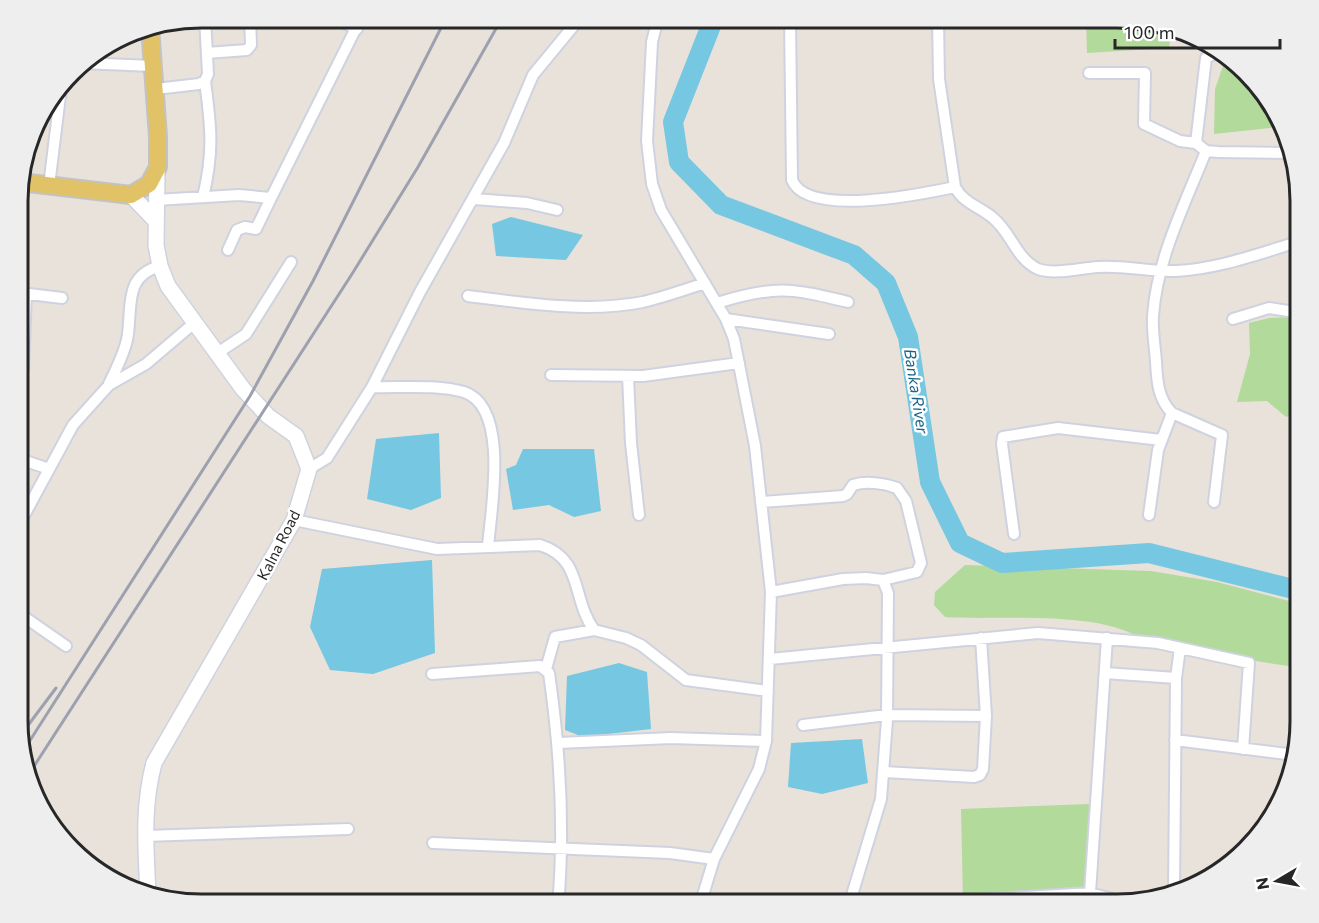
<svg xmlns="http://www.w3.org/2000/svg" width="1319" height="923" font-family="Commissioner,sans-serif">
<rect width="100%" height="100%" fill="#e8e2da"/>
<path fill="#b2da9b" d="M1086,18H1129L1172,27L1169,48L1087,53Z
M1223,66L1239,68L1282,120L1278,127L1214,134L1215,89Z
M1292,317L1301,323V411L1286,417L1267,401L1237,402L1250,354L1249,323L1269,318Z
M965,565L1151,571L1217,582L1293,602L1301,605V668L1148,644C1107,608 999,621 945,617L934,605L935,592Z
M1090,804V893L997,905H966L963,901L961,809Z"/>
<path fill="#76c7e1" d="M511,217L583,235L566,260L496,256L492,224Z
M439,433L441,498L411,510L367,499L376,439Z
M523,449H594L601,511L574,517L549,505L513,510L506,469L516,465Z
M432,560L435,653L373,674L330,670L310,627L322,569Z
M619,663L647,672L651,729L583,737L565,730L567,676Z
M862,739L868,783L822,794L788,787L791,743Z
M379,897L435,904L434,905H366Z"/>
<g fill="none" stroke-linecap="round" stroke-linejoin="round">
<path stroke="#76c7e1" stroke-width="20" d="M714,18L673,122L679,162L721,205L854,255L886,283L908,337L930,482L960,543L1002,563L1149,553L1301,591"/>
<g stroke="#cfd2df" stroke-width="14">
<path id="street" d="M333,18L357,29
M658,18L652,42L647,141L652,184L661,210L726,319L734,339L755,446L771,592L766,741L759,769L714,859L700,905
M790,18L792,180C807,218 922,194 955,187
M938,18L939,79L955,187C964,204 979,206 993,218C1011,232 1016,259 1038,269C1055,275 1080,268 1098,267C1124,265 1150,272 1176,271C1219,269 1260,253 1301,241
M1219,51L1206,58L1196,143L1206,151L1218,152L1291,153
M207,53L247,50L251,45L250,18
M81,63L153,66
M1089,73H1145L1144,124L1180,141L1196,143
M156,89L199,84L205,81L208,74L205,18
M1206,151C1185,204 1157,258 1153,316C1152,331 1155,347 1156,362C1157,381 1158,399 1172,413L1222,435L1214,502
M49,186L61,88
M203,197C214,152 211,126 205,81
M475,199L527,203L557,210
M156,200L239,195L271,198L361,18
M228,250L237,230L245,227L256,229L271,198
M21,293L62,298
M468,296C525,303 587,313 643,302C664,297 684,290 705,283
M717,303C775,285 790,288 848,302
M726,319L829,334
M1233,319L1269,308L1301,313
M216,354L246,334L291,262
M551,375L643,376L739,363
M20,376L23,369L26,293
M628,376L631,443L639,515
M109,384C116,370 123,356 127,340C133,310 122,276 160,266
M372,387C401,388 436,384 464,392C510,407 491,510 488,546
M20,459L49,469
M309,469L327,458L372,387L420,292L504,143L533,75L580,18
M762,502L843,496L847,494L853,485C865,481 884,483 897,488L906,501L921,563L917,572L883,580
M1149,515L1158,450L1172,413
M294,520L437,549L540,545C584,559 571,598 594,630L626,638L641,645L686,680L768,691
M20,523L73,425L109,385L146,364L193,324
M1014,534L1002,444L1003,437L1058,428L1161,440
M771,592L843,579L866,578L883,580L888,593L887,720L881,799L849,905
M20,614L66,646
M770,659L1038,633L1158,643L1249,663L1243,749
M546,669L555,637L594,630
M1105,673L1176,678
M432,674L540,666L549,673C560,750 565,827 558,905
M803,725L887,715L986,716
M1175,740L1295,755
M559,743L671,738L766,741
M884,772L974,777L980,775L983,769L986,716L981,638
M145,836L348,829
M433,843L670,853L714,859
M1174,892L1176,678L1180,648
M1090,893L1127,903
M850,900L946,902L1090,893L1107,638"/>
</g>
<g stroke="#cfd2df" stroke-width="18">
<path id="secondary" d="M131,195L155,220
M148,895C146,849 142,808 154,763L294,520L309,469L296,436L268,416L243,389L168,286L160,266L156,245L157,173"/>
</g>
<g stroke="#c3c3c3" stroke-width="20">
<path id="primary" d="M20,182L131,195L149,184L158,167V137L150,27"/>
</g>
<use href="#street" stroke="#fff" stroke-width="10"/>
<use href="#secondary" stroke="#fff" stroke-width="15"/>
<use href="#primary" stroke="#e1c266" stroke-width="16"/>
<path stroke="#9da0af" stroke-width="3" d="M20,736L56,688
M22,753L250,396L313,281L446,18
M29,774L352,274L418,167L502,18"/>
</g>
<g text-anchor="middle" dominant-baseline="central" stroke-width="5" stroke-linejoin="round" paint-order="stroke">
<g font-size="15" fill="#272727" stroke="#fff">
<text transform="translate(278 545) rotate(-63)">Kalna Road</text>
</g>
<g font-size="16" font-style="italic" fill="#1a6488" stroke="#fff">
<text transform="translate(917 391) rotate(81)">Banka River</text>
</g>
</g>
<path d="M0 0H1319V923H0ZM201 28H1117A173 173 0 0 1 1290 201V721A173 173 0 0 1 1117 894H201A173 173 0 0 1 28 721V201A173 173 0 0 1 201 28Z" fill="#eee" fill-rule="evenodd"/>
<path fill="none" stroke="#272727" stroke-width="3" d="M201 28H1117A173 173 0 0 1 1290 201V721A173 173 0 0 1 1117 894H201A173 173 0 0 1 28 721V201A173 173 0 0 1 201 28Z"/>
<g transform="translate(1277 881) rotate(260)" stroke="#ffffff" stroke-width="4.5" paint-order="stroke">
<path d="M0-4.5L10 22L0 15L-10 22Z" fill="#272727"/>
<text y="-9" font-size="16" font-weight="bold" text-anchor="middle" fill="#272727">N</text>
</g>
<path d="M1115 39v9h165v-9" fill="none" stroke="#272727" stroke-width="3"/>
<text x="1124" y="39" font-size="18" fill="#272727" stroke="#ffffff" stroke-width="4.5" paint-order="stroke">100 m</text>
</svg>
